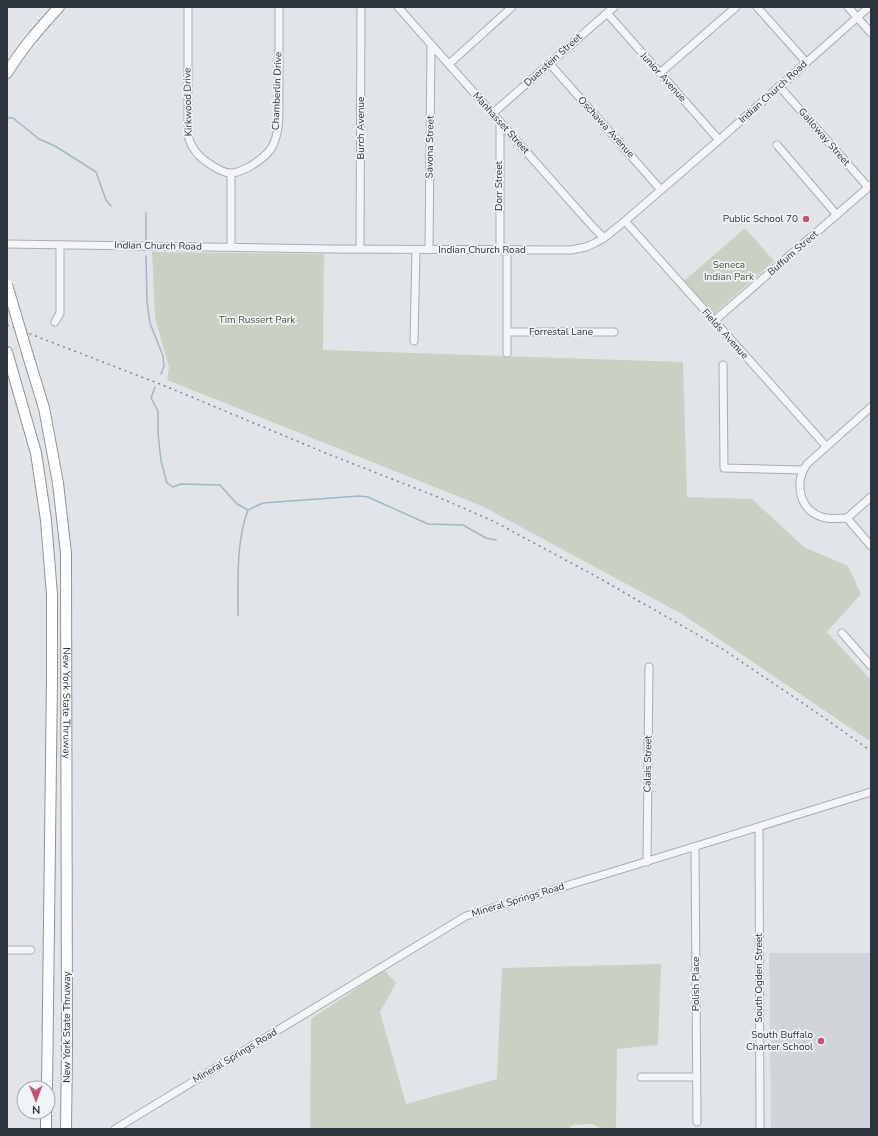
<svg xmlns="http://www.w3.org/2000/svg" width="878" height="1136" font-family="'Nunito Sans',sans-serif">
<rect width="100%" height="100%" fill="#e2e5e8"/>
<path fill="#d0d5da" d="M769,953H871V1129H771Z"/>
<path fill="#c9d1c4" d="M745,228L774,261L714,314L684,281Z
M152,252L324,254L323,350L683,362L687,497L752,499L804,547L848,566L861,594L827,632L871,680V742L682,614L482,506L167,380L169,367L155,318Z
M661,964L658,1045L617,1049L616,1129H603L592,1124L573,1125L568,1129H310L311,1019L384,970L396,983L380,1012L406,1104L497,1079L502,968Z"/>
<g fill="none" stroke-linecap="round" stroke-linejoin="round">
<path stroke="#a1b7c4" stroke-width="1.5" d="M7,118H13L39,139L55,146L96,172L106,200L111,206
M146,213V241
M146,256L147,302L150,323L163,356L164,366L161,374
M155,387L151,398L158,411V433L161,461L167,483L173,487L181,484L220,485L237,504L248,510
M238,616C238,584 236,540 248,510L263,503L359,496L368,497L428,524L463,525L486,538L496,540"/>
<g stroke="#a8adb2" stroke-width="9">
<path id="minor" d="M188,7V136C193,154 205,162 220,170C231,176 239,172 249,167C257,162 267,156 272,147C282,129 278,103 279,84C279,58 279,33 279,7
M398,7L593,227L604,238
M757,7L806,62
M848,7L871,33
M607,13L719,140
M449,64L512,7
M550,64L661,190
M660,73L736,7
M779,86L868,187
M492,114L614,7
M777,145L837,215
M625,221L826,446
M7,244L330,249L571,250L586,247L595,243L604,238L625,221L719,140L869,7
M231,247V174
M360,249L361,7
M429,250L431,44
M500,250V122
M507,250V353
M714,321L871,185
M55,322L60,313V245
M507,332H614
M414,341L416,250
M723,365L724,468L803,470
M847,518C838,518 830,520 822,517C799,510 794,482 807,464L871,407
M847,518L871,546
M847,518L871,497
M842,633L871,666
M759,828L760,1129
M695,847L697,1122
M647,862L649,667
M7,950H31
M641,1077H697
M115,1129L466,916L622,869L871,792"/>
</g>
<g stroke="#8b959d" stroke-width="12">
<g id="highway">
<path d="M7,73C22,48 40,28 59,7"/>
<path d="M7,352L36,453L46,520L52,595V678L47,1088"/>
<path id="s1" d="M29,359L44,408L58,483L66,553L67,1049L66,1129"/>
<path d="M46,1129V1112"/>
</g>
</g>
<use href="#minor" stroke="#f4f5f7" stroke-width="7"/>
<use href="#highway" stroke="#fff" stroke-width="10"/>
<path stroke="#7d8790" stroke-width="1.5" stroke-dasharray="2 4" stroke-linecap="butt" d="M7,325L165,386L328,454L438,497L493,521L599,578L724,650L813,710L871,751"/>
<g stroke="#8b959d" stroke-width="12" stroke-linecap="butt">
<path id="highway-bridge" d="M7,285L29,359"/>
</g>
<use href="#highway-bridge" stroke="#fff" stroke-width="10"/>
</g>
<g fill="#bf5573" stroke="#f1f4f6" stroke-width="1.5">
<circle cx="806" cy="219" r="4"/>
<circle cx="821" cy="1041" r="4"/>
</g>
<g text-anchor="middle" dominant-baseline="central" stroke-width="3.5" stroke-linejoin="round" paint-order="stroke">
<g font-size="10" fill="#2c353e" stroke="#f1f4f6">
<text transform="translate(553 60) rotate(-42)">Duerstein Street</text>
<text transform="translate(663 77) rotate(48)">Junior Avenue</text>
<text transform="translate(277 91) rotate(-88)">Chamberlin Drive</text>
<text transform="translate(773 92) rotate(-42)">Indian Church Road</text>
<text transform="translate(188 102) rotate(-91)">Kirkwood Drive</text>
<text transform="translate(501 123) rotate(48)">Manhasset Street</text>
<text transform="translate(606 127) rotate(48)">Oschawa Avenue</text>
<text transform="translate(361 128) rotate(-90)">Burch Avenue</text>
<text transform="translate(824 137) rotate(49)">Galloway Street</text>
<text transform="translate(430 147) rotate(-89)">Savona Street</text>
<text transform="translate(499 186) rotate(-90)">Dorr Street</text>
<text transform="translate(158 246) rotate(1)">Indian Church Road</text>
<text x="482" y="250">Indian Church Road</text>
<text transform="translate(793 253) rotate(-41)">Buffum Street</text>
<text x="561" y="332">Forrestal Lane</text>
<text transform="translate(725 334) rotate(48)">Fields Avenue</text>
<text stroke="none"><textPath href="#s1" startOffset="348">New York State Thruway</textPath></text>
<text transform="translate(648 764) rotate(-89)">Calais Street</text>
<text transform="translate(518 900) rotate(-17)">Mineral Springs Road</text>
<text transform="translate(759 978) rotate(-90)">South Ogden Street</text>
<text transform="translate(696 984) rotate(-90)">Polish Place</text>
<text transform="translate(67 1027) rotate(-90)">New York State Thruway</text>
<text transform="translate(235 1056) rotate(-31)">Mineral Springs Road</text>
</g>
<g font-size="10" fill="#2c353e" stroke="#f1f4f6" text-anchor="end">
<text x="798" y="219">Public School 70</text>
<text x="813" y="1035">South Buffalo<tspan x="813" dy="12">Charter School</tspan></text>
</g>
<g font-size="10" fill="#44583b" stroke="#f1f4f6">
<text x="729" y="265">Seneca<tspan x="729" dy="12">Indian Park</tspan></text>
<text x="257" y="320">Tim Russert Park</text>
</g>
</g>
<rect width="878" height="1136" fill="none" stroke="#2c353e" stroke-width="16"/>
<g transform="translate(36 1100) rotate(179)"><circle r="19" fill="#f1f4f6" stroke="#a2a8ac"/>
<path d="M0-3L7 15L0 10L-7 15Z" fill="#bf5573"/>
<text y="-6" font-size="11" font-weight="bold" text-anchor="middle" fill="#2c353e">N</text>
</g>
</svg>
